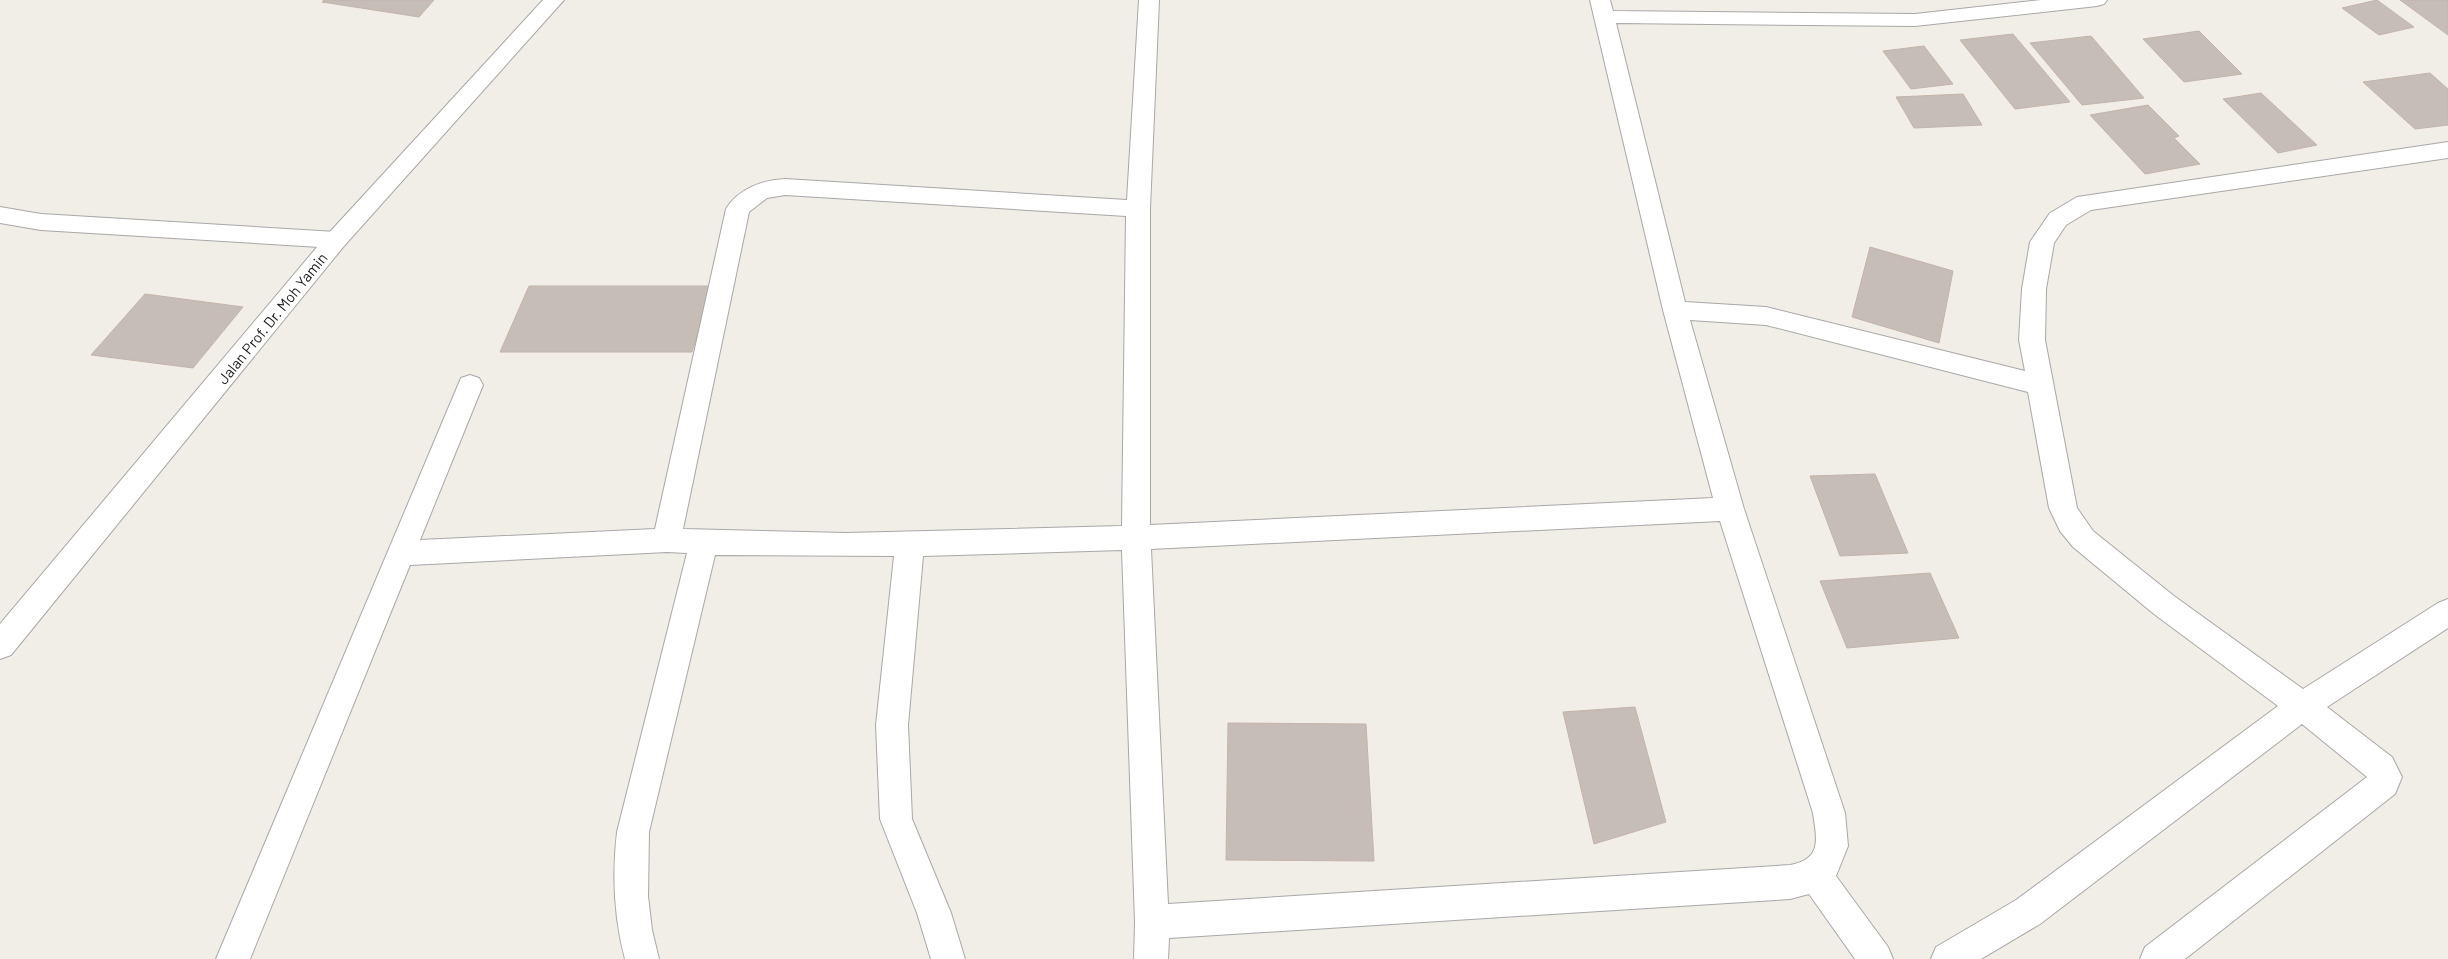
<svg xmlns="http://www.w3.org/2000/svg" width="2448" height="959" font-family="Barlow,sans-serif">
<rect width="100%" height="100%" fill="#f1ede7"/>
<path fill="#c6bdb6" stroke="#c3b4a9" d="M324,0H434L419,17L322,2Z
M2377,0L2414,27L2379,35L2342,8Z
M2400,0H2448V35Z
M2199,31L2242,74L2184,82L2143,39Z
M2013,34L2070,102L2015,109L1960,40Z
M2091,36L2144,98L2082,105L2030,43Z
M1924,46L1953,84L1911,89L1883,51Z
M2430,73L2448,89V125L2415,129L2363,82Z
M2261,93L2317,145L2278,153L2223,99Z
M1963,94L1982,125L1914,128L1896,97Z
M2148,105L2179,136L2174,138L2200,164L2145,174L2090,115Z
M1870,247L1953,271L1939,343L1852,317Z
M529,286H713L692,352H500Z
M145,294L243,307L193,368L91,355Z
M1875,474L1908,553L1840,556L1810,476Z
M1930,573L1959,638L1847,648L1820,581Z
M1635,707L1666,822L1594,844L1563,712Z
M1228,723L1366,724L1374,861L1226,860Z"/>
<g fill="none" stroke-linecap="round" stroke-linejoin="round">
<g stroke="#a8a8a8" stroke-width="2">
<path id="minor" d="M1139,0H1159L1150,209V525L1713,498L1663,310L1590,0H1610L1613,11L1915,14L2041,0H2107L2104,4L2097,6L1915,26L1616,23L1685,302L1766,307L2025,371L2019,340L2022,289L2030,242L2050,213L2077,197L2448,142V158L2091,210L2066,225L2054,243L2046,289L2045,340L2077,508L2093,531L2174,596L2303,689L2438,603L2448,599V628L2327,707L2392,757L2402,777L2395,794L2185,959H2140L2145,947L2367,777L2302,724L2040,924L1981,959H1931L1936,947L2016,900L2278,706L2154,614L2073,547L2060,531L2049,508L2028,392L1766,325L1690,320L1744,509L1845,813L1848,846L1836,876L1888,947L1893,959H1855L1809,894L1790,899L1169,938L1168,959H1134L1135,922L1122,550L923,556L908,725L912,819L951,913L965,959H931L917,913L880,819L876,725L894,556L715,555L649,832L648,896L652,930L659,959H625C614,918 612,874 617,832L687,553L667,552L410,565L250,959H216L461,378L470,375L479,378L483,385L420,540L655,529L726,209C738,189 762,180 785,179L1127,200ZM785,195L1126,216L1122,526L846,533L683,529L749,212L767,198ZM1720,521L1813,813C1817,840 1822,859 1790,865L1168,904L1151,549Z
M0,207L41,214L336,232L344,234L348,240L344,246L336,248L41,230L0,223Z"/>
</g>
<g stroke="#a8a8a8" stroke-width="2">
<path id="tertiary" d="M543,0H564L344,246L11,655L0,659V624L328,234Z"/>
</g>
<use href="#minor" fill="#fff" fill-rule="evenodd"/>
<use href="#tertiary" fill="#fff" fill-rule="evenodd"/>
</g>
<g text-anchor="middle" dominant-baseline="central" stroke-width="4" stroke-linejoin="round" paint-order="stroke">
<g font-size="15" fill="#212121" stroke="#fff">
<text transform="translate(272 318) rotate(-51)">Jalan Prof. Dr. Moh Yamin</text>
</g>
</g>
</svg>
